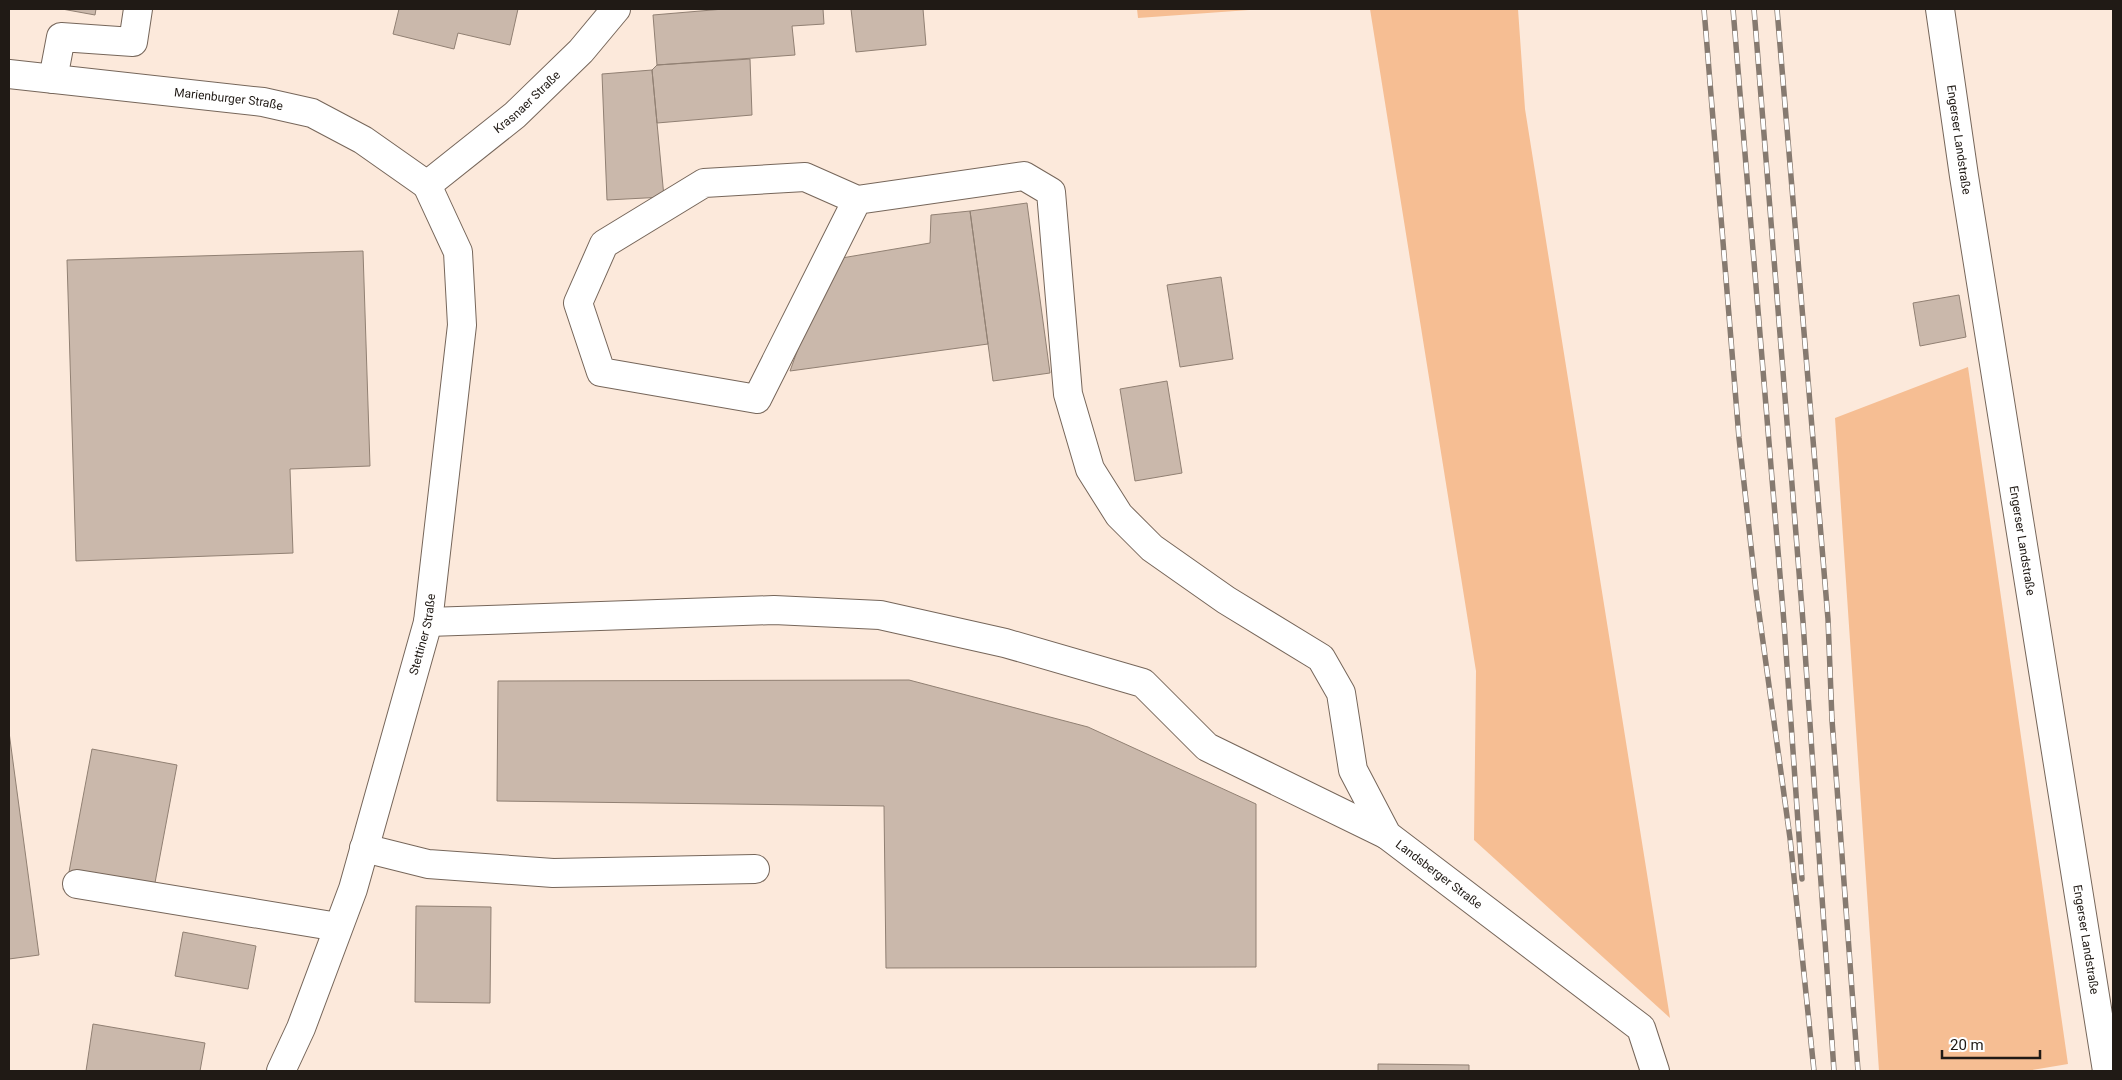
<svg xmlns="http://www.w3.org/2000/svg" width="2122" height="1080" font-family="Roboto,sans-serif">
<rect width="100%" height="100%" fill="#fce9db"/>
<path fill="#f6be93" d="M1137,9H1263L1138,18Z
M1370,9H1518L1525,109L1670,1018L1474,840L1476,671Z
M1968,367L2068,1064L2026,1071H1879L1835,418Z"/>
<path fill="#cab8ab" stroke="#918073" d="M62,9H96L95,15Z
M399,9H518L510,45L458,33L454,49L393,34Z
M724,9H823L824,24L792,26L795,55L657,65L653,15Z
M851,9H923L926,45L856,52Z
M750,59L752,115L657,123L652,70L657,65Z
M652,70L664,197L607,200L602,74Z
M1027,203L1050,373L993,381L970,211Z
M970,211L988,344L790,371L830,260L930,243L931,215Z
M363,251L370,466L290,469L293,553L76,561L67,260Z
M1221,277L1233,359L1180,367L1167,285Z
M1959,295L1966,337L1920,346L1913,303Z
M1167,381L1182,473L1135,481L1120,389Z
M909,680L1088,727L1256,804V967L886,968L884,806L497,801L498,681Z
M9,732L39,955L9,959Z
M92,749L177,765L154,888L69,872Z
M416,906L491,907L490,1003L415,1002Z
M183,932L256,946L248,989L175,976Z
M93,1024L205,1043L200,1071H86Z
M1378,1064L1469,1065V1071H1378Z"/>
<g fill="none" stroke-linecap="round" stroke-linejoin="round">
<g stroke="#76665a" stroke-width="30">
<g id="minor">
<path id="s1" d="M9,74L263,102L312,113L363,140L427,185"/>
<path d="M53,79L61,37L133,42L138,9"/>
<path id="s2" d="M427,185L515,115L581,51L616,9"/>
<path id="s3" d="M857,200L757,399L601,372L578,303L604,244L704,183L805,177L857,200L1024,176L1051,192L1068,394L1090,469L1119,515L1152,548L1226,600L1321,658L1341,693L1353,770L1387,835L1641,1028L1655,1071"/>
<path d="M428,622L774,610L880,615L1005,643L1143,683L1207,747L1387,835"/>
<path d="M364,848L428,864L553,873L755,869"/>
<path d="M77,884L338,927"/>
<path id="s4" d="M281,1071L301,1028L353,889L428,622L462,325L458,252L427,185"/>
</g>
</g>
<g stroke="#76665a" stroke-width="30">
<g id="major">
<path id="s5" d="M1940,9L1964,176L2107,1071"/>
</g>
</g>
<use href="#minor" stroke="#fff" stroke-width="28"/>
<use href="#major" stroke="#fff" stroke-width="28"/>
<g stroke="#867a70" stroke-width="5.5">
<path id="rail" d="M1704,9L1739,438L1756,591L1790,838L1814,1071
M1733,9L1784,623L1802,879
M1754,9L1803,622L1834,1071
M1777,9L1828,619L1832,720L1858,1071"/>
</g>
<use href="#rail" stroke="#fff" stroke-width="4" stroke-dasharray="11" stroke-linecap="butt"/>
</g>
<g text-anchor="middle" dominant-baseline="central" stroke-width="5" stroke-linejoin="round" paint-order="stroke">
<g font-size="12" fill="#201a15" stroke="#fff">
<text stroke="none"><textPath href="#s1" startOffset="221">Marienburger Straße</textPath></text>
<text stroke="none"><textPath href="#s2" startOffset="130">Krasnaer Straße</textPath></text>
<text stroke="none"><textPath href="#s5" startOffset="132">Engerser Landstraße</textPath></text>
<text stroke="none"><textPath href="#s5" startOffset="538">Engerser Landstraße</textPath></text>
<text stroke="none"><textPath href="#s4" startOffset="460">Stettiner Straße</textPath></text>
<text stroke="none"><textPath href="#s3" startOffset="1834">Landsberger Straße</textPath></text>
<text stroke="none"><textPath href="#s5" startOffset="942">Engerser Landstraße</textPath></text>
</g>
</g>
<rect width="2122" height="1080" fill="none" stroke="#201a15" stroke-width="20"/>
<path d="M1942 1050v8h98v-8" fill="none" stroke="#201a15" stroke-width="2.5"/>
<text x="1950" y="1050" font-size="15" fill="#201a15" stroke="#ffffff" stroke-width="4" paint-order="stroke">20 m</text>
</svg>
